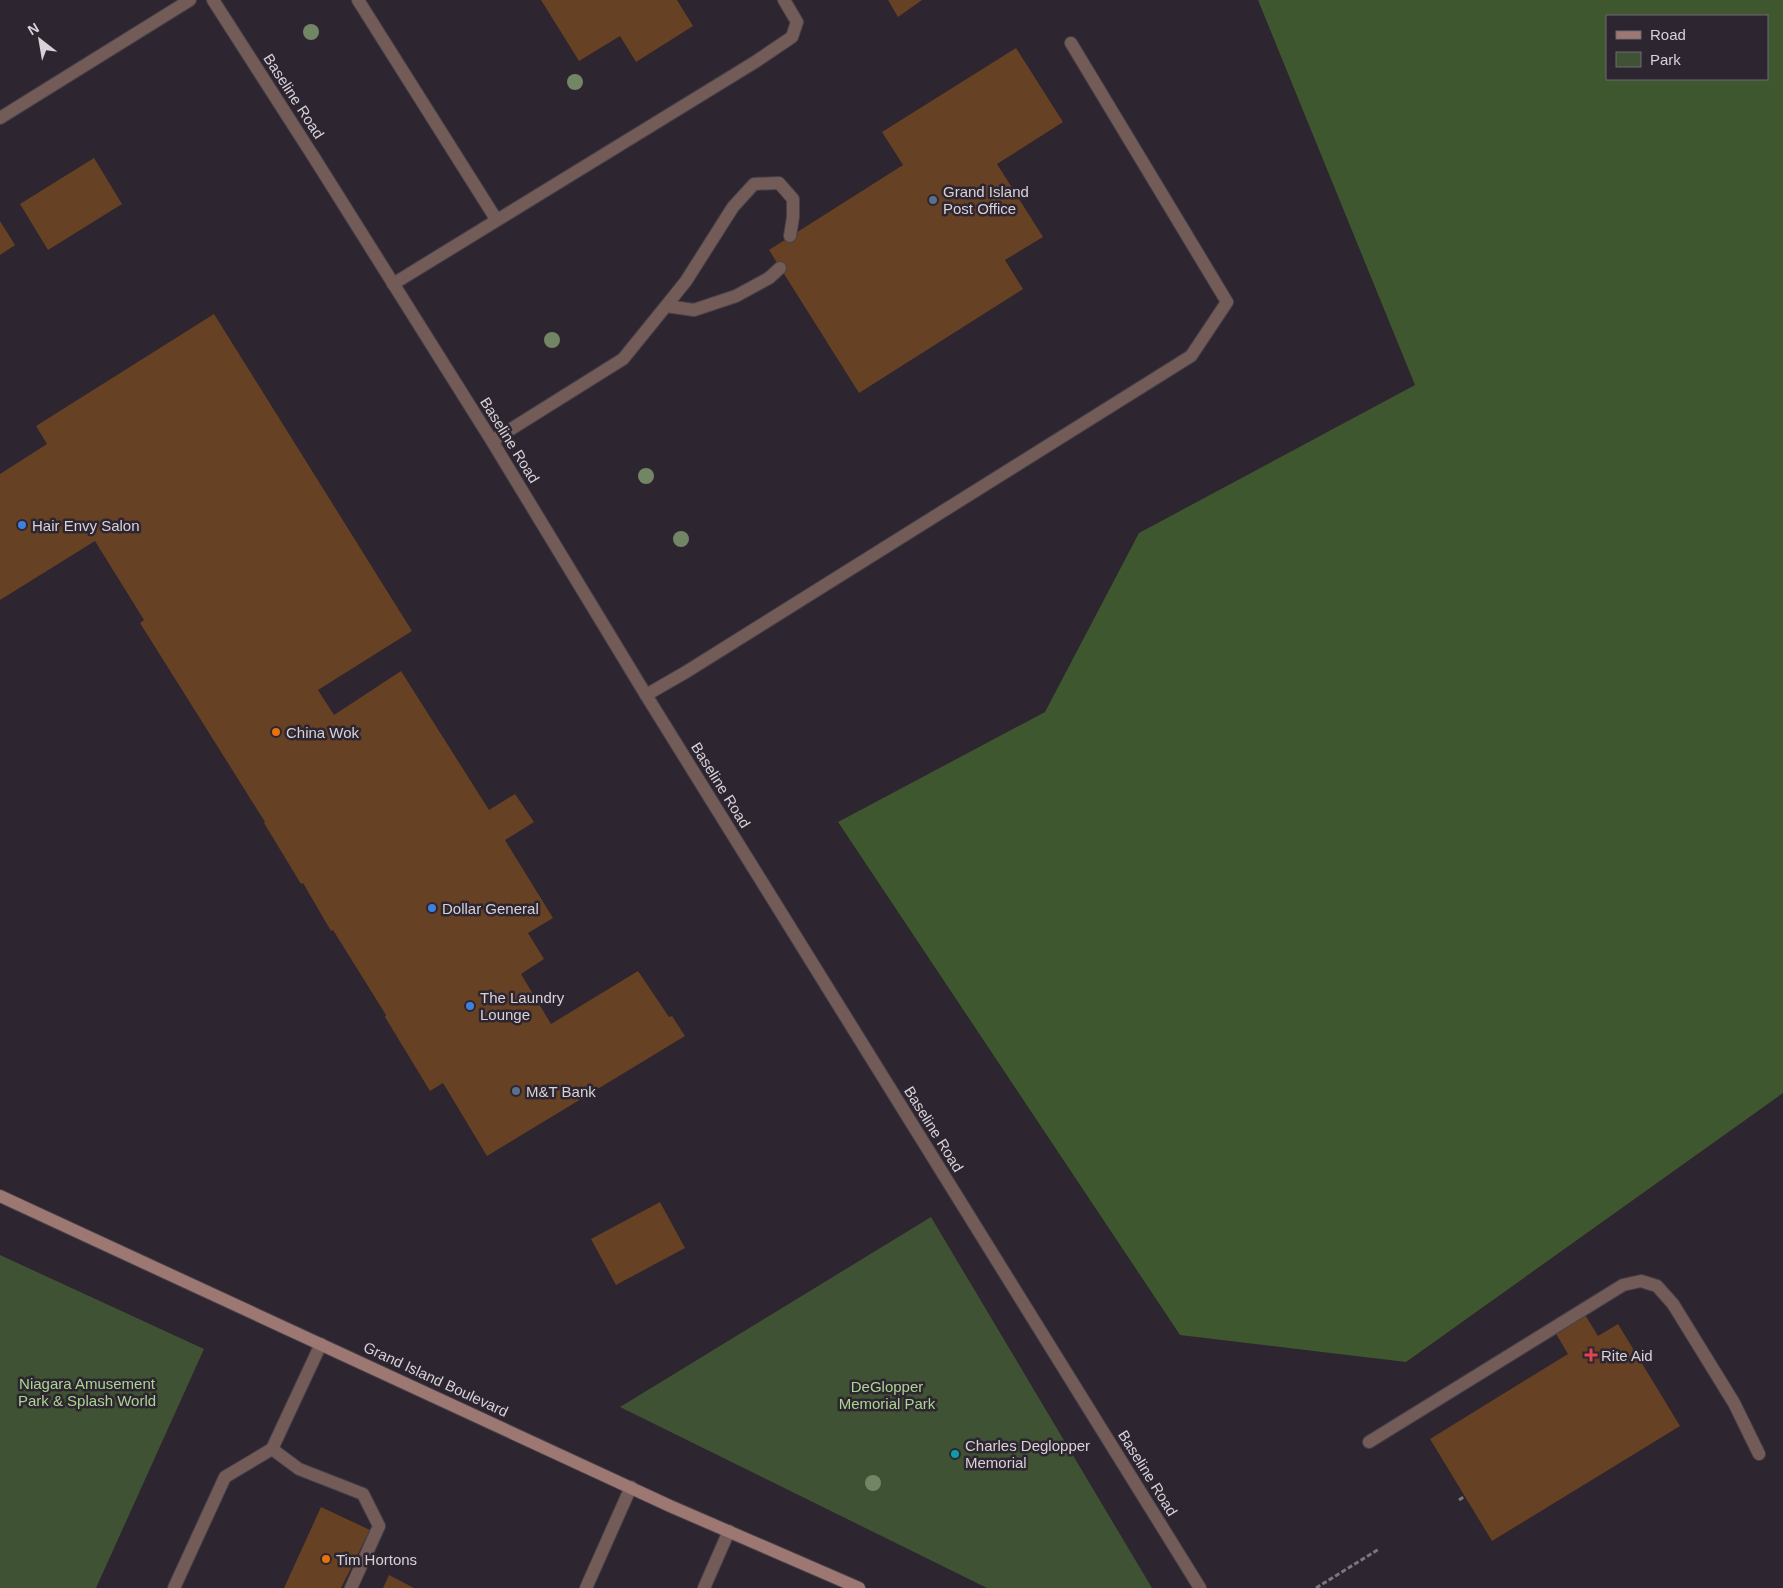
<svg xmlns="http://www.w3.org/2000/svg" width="1783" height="1588" font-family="Helvetica,sans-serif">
<rect width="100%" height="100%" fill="#2d252f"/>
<path fill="#3f5233" d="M931,1217L1152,1588H987L620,1407Z
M0,1255L204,1349L96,1588H0Z"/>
<path fill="#3e572f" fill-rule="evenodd" d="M1258,0H1783V1093L1406,1362L1180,1335L838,822L1045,712L1139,533L1415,385ZM1607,16H1767V79H1607Z"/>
<path fill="#674123" d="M541,0H677L693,26L636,62L620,36L579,61Z
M888,0H922L898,17Z
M1016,48L1063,122L997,164L1043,237L1005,260L1023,289L859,393L769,250L903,165L882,132Z
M94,158L122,204L48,250L20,204Z
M0,221L15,245L0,255Z
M214,314L412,631L318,690L334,715L401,671L489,810L515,794L534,822L505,840L553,918L528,933L544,959L521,974L551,1024L638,971L669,1017L672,1016L685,1036L487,1156L443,1083L430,1091L385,1017L386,1015L333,930L331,931L303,883L301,884L264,823L265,822L140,623L144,620L95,541L0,600V474L47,444L36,426Z
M660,1202L685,1248L616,1285L591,1239Z
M1584,1313L1598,1336L1618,1324L1680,1426L1492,1541L1430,1439L1568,1354L1555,1332Z
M321,1507L370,1530L341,1588H284Z
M389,1575L414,1588H383Z"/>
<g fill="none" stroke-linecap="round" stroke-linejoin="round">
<g stroke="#48414a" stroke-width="14">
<path id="service" d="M358,0L496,219
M0,118L190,0
M393,284L755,62L792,37L797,22L784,0
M666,306L686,281L733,207L754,184L779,183L793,199V217L790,236
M492,441L623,359L666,306L694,310L736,296L769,278L780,268
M646,695L686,672L1191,356L1227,302L1071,43
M321,1344L272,1449L299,1469L363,1494L379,1526L351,1588
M1369,1442L1623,1285L1641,1281L1657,1286L1673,1304L1734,1403L1759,1454
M174,1588L225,1477L272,1449
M586,1588L631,1487
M704,1588L729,1531"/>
</g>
<g stroke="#48414a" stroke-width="14">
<path id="tertiary" d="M213,0L315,159L492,441L646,695L1200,1588"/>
</g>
<g stroke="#48414a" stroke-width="14">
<path id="secondary" d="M0,1196L670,1506L859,1588"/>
</g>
<path stroke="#7c757d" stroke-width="3" stroke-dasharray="5 2.5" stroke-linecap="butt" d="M1459,1500L1465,1496
M1316,1588L1379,1549"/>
<use href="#service" stroke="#735c58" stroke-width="12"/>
<use href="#tertiary" stroke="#735c58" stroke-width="12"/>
<use href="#secondary" stroke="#9d7873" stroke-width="12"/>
</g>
<g fill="#728565">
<circle cx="311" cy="32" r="8"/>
<circle cx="575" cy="82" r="8"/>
<circle cx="552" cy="340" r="8"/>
<circle cx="646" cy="476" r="8"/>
<circle cx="681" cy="539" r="8"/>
<circle cx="873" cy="1483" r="8"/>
</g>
<g fill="#5c6f8a" stroke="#2d252f" stroke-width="2">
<circle cx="933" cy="200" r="5"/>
<circle cx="516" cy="1091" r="5"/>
</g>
<g fill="#3f7fe0" stroke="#2d252f" stroke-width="2">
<circle cx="22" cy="525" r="5"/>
<circle cx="432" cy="908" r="5"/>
<circle cx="470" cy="1006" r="5"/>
</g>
<g fill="#e8710a" stroke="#2d252f" stroke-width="2">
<circle cx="276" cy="732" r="5"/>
<circle cx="326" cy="1559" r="5"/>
</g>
<path fill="#e0444e" stroke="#2d252f" stroke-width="2" d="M1588.5 1347.5h5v5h5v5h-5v5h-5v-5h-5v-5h5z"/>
<circle fill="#0f9aa8" stroke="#2d252f" stroke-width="2" cx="955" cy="1454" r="5"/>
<g text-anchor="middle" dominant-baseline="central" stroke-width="5" stroke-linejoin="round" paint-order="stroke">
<g font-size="15" fill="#d7d1d8" stroke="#2d252f">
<text transform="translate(294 96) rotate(57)">Baseline Road</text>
<text transform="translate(510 440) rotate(58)">Baseline Road</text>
<text transform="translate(721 785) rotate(58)">Baseline Road</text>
<text transform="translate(934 1129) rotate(58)">Baseline Road</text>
<text transform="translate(436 1379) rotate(25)">Grand Island Boulevard</text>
<text transform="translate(1148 1473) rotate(58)">Baseline Road</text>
</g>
<g font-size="15" fill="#d7d1d8" stroke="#2d252f" text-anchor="start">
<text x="943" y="191">Grand Island<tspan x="943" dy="17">Post Office</tspan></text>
<text x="32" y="525">Hair Envy Salon</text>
<text x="286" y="732">China Wok</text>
<text x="442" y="908">Dollar General</text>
<text x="480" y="997">The Laundry<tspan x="480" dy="17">Lounge</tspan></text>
<text x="526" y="1091">M&amp;T Bank</text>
<text x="1601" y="1355">Rite Aid</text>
<text x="965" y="1445">Charles Deglopper<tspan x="965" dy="17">Memorial</tspan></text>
<text x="336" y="1559">Tim Hortons</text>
</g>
<g font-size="15" fill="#aad492" stroke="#2d252f">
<text x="87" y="1383">Niagara Amusement<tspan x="87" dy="17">Park &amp; Splash World</tspan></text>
<text x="887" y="1386">DeGlopper<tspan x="887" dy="17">Memorial Park</tspan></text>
</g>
</g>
<rect x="1606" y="15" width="162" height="65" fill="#2d252f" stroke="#716a73"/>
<rect x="1616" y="31" width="25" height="8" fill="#9d7873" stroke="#716a73"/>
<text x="1650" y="40" font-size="15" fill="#d7d1d8">Road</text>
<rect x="1616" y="52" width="25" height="15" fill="#3f5233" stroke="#716a73"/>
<text x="1650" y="65" font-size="15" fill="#d7d1d8">Park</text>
<g transform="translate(40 40) rotate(329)" stroke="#2d252f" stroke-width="4" paint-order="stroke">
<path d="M0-4L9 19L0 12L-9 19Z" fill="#d7d1d8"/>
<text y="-8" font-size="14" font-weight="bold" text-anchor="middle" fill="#d7d1d8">N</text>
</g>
</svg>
